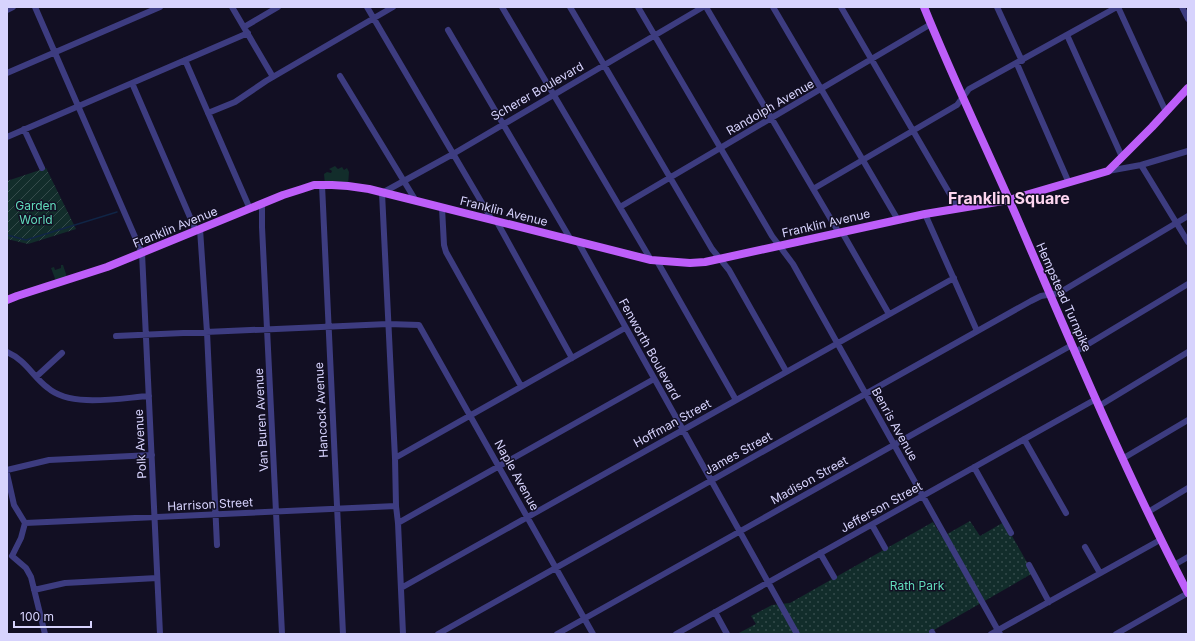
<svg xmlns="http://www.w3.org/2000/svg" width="1195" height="641" font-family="Inter,sans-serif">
<defs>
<pattern id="park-dots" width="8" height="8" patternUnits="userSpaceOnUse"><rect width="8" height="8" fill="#122d2b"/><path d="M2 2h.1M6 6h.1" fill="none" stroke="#344b4b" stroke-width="1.8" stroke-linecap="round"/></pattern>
<pattern id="garden-furrows" width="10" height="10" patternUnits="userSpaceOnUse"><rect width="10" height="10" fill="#122d2b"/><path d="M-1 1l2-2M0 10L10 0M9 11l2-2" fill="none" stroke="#344b4b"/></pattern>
</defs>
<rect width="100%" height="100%" fill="#120f23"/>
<path fill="#122d2b" d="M335,166L338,169L342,167L344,170L347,168L349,172L348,186L325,185L324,174L327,172L331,173L332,171L329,169Z
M61,265H63L68,280L57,284L51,268L54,267L55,270L61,268Z"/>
<path fill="url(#park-dots)" d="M970,521L980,536L1004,522L1033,573L927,634H737L756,624L751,616L772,605L790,603L933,522L942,537Z"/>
<path fill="url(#garden-furrows)" d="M46,168L76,229L28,244L7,239V181Z"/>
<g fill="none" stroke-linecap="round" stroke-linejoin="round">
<path stroke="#102546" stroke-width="1.5" d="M7,235L26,240L117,212"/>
<path stroke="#3d3c80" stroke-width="6" d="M35,7L142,253L160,634
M232,7L273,77
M367,7L492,220
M502,7L651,260
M570,7L712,249L729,270L786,371
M638,7L772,236L793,264L1000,634
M706,7L839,233
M773,7L898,220
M841,7L958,208
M997,7L1022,61
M1118,7L1166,112
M1182,7L1188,19
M7,10L13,7
M244,27L278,7
M448,30L571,240
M1067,35L1122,157
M185,60L250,209
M1017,64L1069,183
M7,73L160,7
M340,76L416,201
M132,83L196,231
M208,113L235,102L266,81L393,7
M24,129L42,168
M7,137L248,33
M1141,165L1188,242
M1108,171L1141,165L1188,151
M322,185L343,634
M813,189L957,105L969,89L1117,7
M262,204V227L282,634
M620,207L931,24
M442,208L444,245L446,252L521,386
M925,214L977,331
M497,222L572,358
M200,229L207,332L217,545
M842,232L889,314
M578,242L797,634
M657,261L736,400
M116,336L388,324L419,325L593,634
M7,352C27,361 32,376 48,388C71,408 120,398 149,396
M1075,352L1188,284
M37,376L62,353
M1099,406L1188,352
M1024,439L1066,513
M395,458L625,328
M1122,459L1188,420
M974,467L1011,533
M7,470L49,460L152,455
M7,474L14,505L25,523L21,538L12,556
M1148,512L1188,488
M25,523L396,506
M398,523L654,379
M872,525L885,548
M1085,547L1100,573
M820,553L834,577
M12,556L26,568L31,577L45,634
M1029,565L1049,602
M1174,565L1188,557
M401,588L954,278
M34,590L65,583L157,578
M715,612L727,634
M932,632L933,634
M403,634L398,523L396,506L395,458L382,193L453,154L703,7
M438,634L1031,301L1041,296L1059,293L1188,216
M557,634L1072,345
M676,634L1096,399
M991,634L1160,540
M1116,634L1188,593"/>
<path stroke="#bd5ef9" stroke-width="8" d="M924,7C953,79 987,149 1018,220C1072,345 1125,472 1188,593
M7,300L17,296L107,267L283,195L302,189L314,185H332L348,186L369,189L651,260L690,263L705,262L925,214L1009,200L1108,171L1152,127L1188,88"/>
</g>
<g text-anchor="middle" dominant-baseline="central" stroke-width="3" stroke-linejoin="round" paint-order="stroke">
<g font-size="12" fill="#d7d3fd" stroke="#120f23">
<text transform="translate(537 91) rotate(-30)">Scherer Boulevard</text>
<text transform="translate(770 107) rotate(-30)">Randolph Avenue</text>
<text transform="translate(504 211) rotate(14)">Franklin Avenue</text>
<text transform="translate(826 223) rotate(-13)">Franklin Avenue</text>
<text transform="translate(175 227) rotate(-22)">Franklin Avenue</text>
<text transform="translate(1064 297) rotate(66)">Hempstead Turnpike</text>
<text transform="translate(650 349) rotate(61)">Fenworth Boulevard</text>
<text transform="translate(321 410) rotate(-93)">Hancock Avenue</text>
<text transform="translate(261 420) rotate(-93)">Van Buren Avenue</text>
<text transform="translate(672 423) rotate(-29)">Hoffman Street</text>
<text transform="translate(895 424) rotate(61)">Benris Avenue</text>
<text transform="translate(140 444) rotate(-93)">Polk Avenue</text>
<text transform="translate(738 453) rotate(-29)">James Street</text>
<text transform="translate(517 475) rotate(61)">Naple Avenue</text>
<text transform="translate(809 480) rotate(-29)">Madison Street</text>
<text transform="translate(210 504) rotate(-3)">Harrison Street</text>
<text transform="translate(881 507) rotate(-29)">Jefferson Street</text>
</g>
<g font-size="12" fill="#61dbbb" stroke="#120f23">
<text x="36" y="205">Garden<tspan x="36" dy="14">World</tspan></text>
<text x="917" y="585">Rath Park</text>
</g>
<g font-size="16" font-weight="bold" fill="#fdd5ef" stroke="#120f23">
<text x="1009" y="198">Franklin Square</text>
</g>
</g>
<rect width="1195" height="641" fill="none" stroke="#d7d3fd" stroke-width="16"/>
<path d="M14 621v6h77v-6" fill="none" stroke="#d7d3fd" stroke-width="2"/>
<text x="20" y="621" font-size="12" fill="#d7d3fd" stroke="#120f23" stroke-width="3" paint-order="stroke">100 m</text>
</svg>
